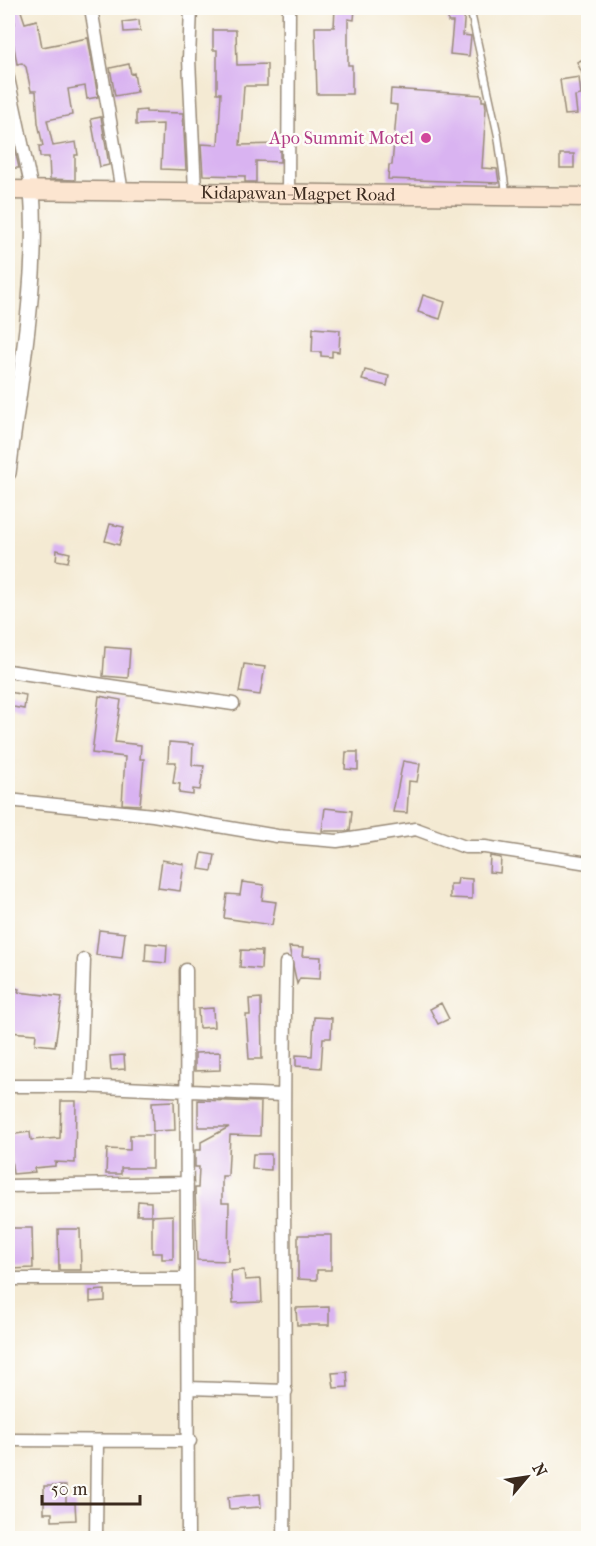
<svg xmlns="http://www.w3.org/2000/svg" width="596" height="1546" font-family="'IM FELL French Canon',serif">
<rect width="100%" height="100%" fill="#fdfcf7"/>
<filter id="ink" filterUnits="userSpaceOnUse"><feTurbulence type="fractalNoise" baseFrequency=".0167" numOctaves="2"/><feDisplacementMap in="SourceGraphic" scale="12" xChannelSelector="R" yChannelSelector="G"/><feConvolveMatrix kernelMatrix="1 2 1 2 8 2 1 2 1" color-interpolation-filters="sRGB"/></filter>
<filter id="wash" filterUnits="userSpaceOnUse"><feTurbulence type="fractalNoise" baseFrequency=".008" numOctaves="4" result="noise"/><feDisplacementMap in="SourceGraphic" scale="24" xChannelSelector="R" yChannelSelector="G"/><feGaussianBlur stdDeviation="1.35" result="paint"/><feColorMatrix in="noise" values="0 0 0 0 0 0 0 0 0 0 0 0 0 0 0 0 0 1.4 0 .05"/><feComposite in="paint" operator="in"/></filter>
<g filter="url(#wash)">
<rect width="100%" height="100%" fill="#f4ead3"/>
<g id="blocks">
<path fill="#d9b3f1" d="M20,8L25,23L37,20L42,47L88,38L98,97L87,99L85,86L68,89L72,115L47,120L53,146L76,142L78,155H75V180L50,179L49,157H40L39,146H43L38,123L36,91H31L26,67L22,63L17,64L10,25L15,24L12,9Z
M335,8H355L354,20L348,19V65H352V94H317L315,27H334Z
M449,8H465L463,35L471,36L469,56L450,54L453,22H448Z
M139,20L140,31L124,32L123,22Z
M213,30H236L237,65L267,64V86H244L240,145L280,144V162L256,161V182H245V176L203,175L201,144L218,145L221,93H217V50H213Z
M588,57V87L577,62Z
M129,64L131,74L134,73L137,92L115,96L110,68Z
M579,77L581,95L575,96L577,114L565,115L560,80Z
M391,89L482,95V101H485L486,108L482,168L497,169L499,183L388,179L389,165H392L397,105L390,104Z
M146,110V112L183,113L186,170L161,169L163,124L136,125V111Z
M101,117L109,165L100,167L91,119Z
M8,142H13L19,168H8Z
M560,154H574V168H560Z
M423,295L445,302L440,319L418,312Z
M313,328L340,330L339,352L332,351V357L321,356V352H312Z
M365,370L389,376L387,386L362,380Z
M110,524L124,527L119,545L105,541Z
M57,550L70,553L68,562L56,560Z
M105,647L130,649L128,678L103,676Z
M244,664L265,667L260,695L239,692Z
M9,692L26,695L24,709L8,706Z
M99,696L121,700L115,742L141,745L140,759H144L140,805L122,804L125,757L92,753Z
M169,742L193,744L192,765L204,766L200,790L193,789V795L179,793L180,784L173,783L176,762H168Z
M346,752H358V770L345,769Z
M403,761L420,764L417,782L409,781L407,813L393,812Z
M325,808L352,811L350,831H322Z
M202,853L215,855L212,871L199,869Z
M490,856L501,858L500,873L489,872Z
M162,860L184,864L180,891L158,888Z
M458,878L472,879V899L450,898V884H457Z
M242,882L264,885L262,900L276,902L272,925L224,918L227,894L240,895Z
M99,930L125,933L122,958L96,955Z
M146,943L167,945L166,963L145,961Z
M289,947L303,948L302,956L321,957L320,979L300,978L297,984Z
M241,950L262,951L261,969L240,967Z
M8,986L19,989L18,992L62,997L55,1046L35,1044L36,1034L8,1032Z
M261,998L262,1059H249L246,1015H250L249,999Z
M441,1003L449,1019L438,1024L430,1009Z
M213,1008L214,1027L199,1028L198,1009Z
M314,1017L332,1018L331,1038H323L321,1068L296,1066V1055L312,1056Z
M220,1052V1070L195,1071V1053Z
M124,1055L125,1069L111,1070L110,1056Z
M198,1100L261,1102L260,1136L230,1135L228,1176H222V1203H229L228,1261L197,1260L195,1188H198L199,1167H195V1150H201V1142L229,1127H198Z
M61,1101H76L75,1163L55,1162V1166L34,1168L35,1172L13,1174L8,1135L30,1132L31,1140L60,1138Z
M174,1101L175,1130L153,1131L152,1102Z
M130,1135H152V1168H121V1174H106L107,1149L130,1150Z
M253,1154H271V1170L252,1169Z
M138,1201L151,1202V1215H137Z
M173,1215V1259H162V1253H152V1216Z
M10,1228H32L33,1268L11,1269Z
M58,1229H80L81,1270H59Z
M298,1235H331V1270H317V1280L298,1279Z
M244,1270L245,1280L261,1279L262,1302L233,1303L231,1271Z
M105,1290V1301L90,1302V1291Z
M329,1307V1325H297L296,1308Z
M347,1372L348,1387L334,1388L332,1373Z
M44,1486H66V1503H75L76,1520L52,1521V1513H44Z
M260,1494L261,1507L229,1509L228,1497Z"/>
</g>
</g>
<g filter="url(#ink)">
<use href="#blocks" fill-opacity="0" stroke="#988a78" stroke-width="1.5"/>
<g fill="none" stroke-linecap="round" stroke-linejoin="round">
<g stroke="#988a78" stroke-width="9">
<path id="service" d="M470,8L498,136L506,192"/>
</g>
<g stroke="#988a78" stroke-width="15">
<path id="minor" d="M91,8L122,192
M191,8L189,59L195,191
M8,78L32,190
M288,193L289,8
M8,671L233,704
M8,800L153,815L277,836L337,841L416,829L465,847H485L588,863
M186,970L188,1538
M8,1086H80L282,1095
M80,1086L84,960
M8,1186L187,1183
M8,1279H187
M188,1388L286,1391
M8,1440L190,1441
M96,1538L97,1441
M284,1538C287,1347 281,1155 286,963"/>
</g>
<g stroke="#988a78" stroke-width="18">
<path id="tertiary" d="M8,473C19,381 39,282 32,190"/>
</g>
<g stroke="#988a78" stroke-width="21">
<g id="secondary">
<path id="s1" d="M8,190L588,197"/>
</g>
</g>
<use href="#service" stroke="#fff" stroke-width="6"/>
<use href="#minor" stroke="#fff" stroke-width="12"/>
<use href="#tertiary" stroke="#fff" stroke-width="15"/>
<use href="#secondary" stroke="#fce5d0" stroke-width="18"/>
</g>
</g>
<circle fill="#d1479c" stroke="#fdfcf7" stroke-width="2" cx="426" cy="138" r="6"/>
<g text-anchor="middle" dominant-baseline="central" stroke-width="5" stroke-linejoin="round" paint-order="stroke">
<g font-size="18" fill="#b23c85" stroke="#fdfcf7" text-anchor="end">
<text x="414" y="138">Apo Summit Motel</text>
</g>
<g font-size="18" fill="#3b2a1e" stroke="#fdfcf7">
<text stroke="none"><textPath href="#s1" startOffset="290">Kidapawan-Magpet Road</textPath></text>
</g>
</g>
<rect width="596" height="1546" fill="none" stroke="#fdfcf7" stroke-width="30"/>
<g transform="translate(527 1477) rotate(61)" stroke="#fdfcf7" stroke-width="4.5" paint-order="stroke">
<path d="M0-4.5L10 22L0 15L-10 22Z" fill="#3b2a1e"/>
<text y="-9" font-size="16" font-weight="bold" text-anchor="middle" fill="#3b2a1e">N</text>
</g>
<path d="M42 1495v9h98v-9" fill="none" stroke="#3b2a1e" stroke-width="3"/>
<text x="51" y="1495" font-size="18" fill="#3b2a1e" stroke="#fdfcf7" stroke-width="4.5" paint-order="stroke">50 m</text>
</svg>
